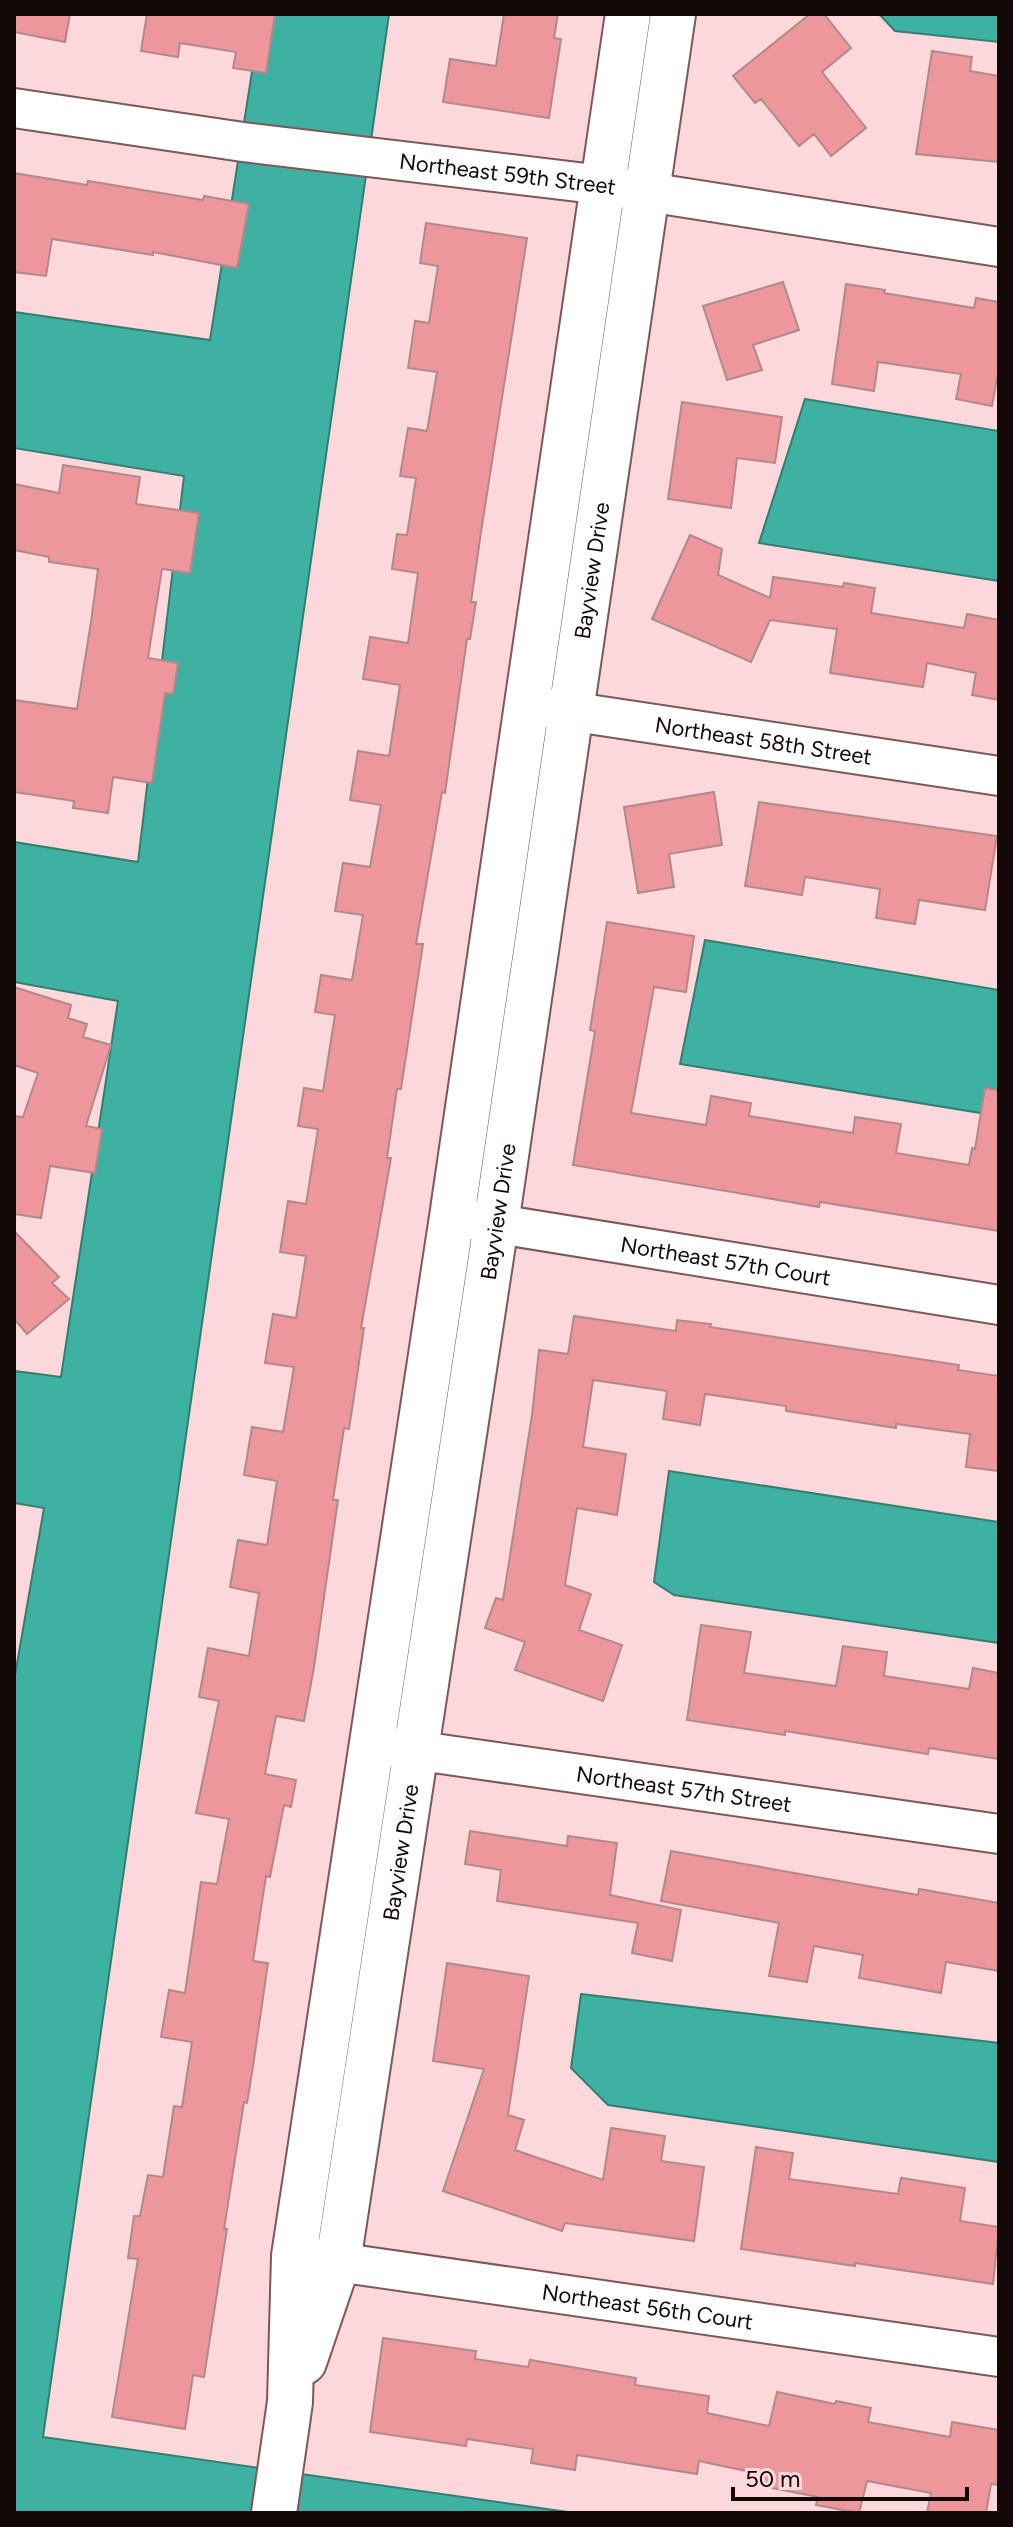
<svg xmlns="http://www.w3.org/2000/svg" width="1013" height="2527" font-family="Figtree,sans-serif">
<rect width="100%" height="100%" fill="#fcd8da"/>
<path fill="#3fb1a2" stroke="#327e74" stroke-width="2" d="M261,14H389L43,2437L575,2513H14V1681L44,1508L14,1503V1371L61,1377L118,1001L14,982V842L138,862L184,476L14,448V312L210,340Z
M879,14H999V42L895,31Z
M805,399L999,431V581L759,543Z
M705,940L999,990V1116L680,1064Z
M669,1471L999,1522V1643L674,1595L654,1582Z
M581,1994L999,2043V2162L608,2105L571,2068Z"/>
<path fill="#ed979d" stroke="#b1898b" stroke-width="2" d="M14,14H70L65,42L14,32Z
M147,14H275L266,73L233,68L236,52L180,43L178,57L141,51Z
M504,14H558L554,38L561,39L549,118L443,102L450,59L496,66Z
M810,14H824L851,48L822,72L866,128L831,156L814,134L799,146L761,99L755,103L733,76Z
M932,51L972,57L970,71L999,76V162L916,154Z
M14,173L87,185L88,181L203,200L204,196L249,204L237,268L153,252V255L52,239L46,276L14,272Z
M426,223L527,238L481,532L471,602H476L470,639H467L445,793L442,792L416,944H423L401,1089H397L387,1158H391L361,1328H364L353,1403L349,1429L344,1428L333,1500H338L314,1667L304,1721L276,1716L265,1774L296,1780L291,1807L284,1805L270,1877L266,1876L253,1961L268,1963L252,2073L247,2103L244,2102L224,2229H227L204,2377L193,2375L185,2429L112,2417L138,2259L128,2258L134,2216H140L148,2175L163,2177L174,2106L182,2107L192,2042L161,2037L169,1990L185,1993L201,1882L217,1884L229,1819L196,1813L219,1701L199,1697L208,1648L249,1656L259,1593L230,1587L238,1540L267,1545L277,1481L244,1475L252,1427L283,1432L294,1367L265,1363L273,1314L296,1318L306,1256L280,1252L288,1201L306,1204L318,1129L298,1126L304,1088L323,1091L335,1015L315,1012L321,975L352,980L363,915L335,911L343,863L370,867L381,805L350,800L358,751L389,756L400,685L363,679L370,637L408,643L418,573L392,569L397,534L407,535L416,478L400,476L408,428L427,431L437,372L408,368L415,321L429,323L438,266L420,263Z
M783,282L799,330L753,345L762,370L727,380L703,306Z
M846,284L885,290L884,293L974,308L976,298L999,302V368L992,406L956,399L961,374L878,362L874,391L832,384Z
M682,402L782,417L775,463L737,458L731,508L668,499Z
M63,465L140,477L136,504L199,513L190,573L162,569L148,658L178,663L173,694L165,693L152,783L113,777L108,813L73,808L74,801L14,792V700L77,709L91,622L98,569L49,562V557L14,550V484L59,493Z
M690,535L722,549L718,575L770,598L773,577L843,587L844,583L875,588L871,613L964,628L967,614L999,620V700L972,695L976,673L927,663L923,687L830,673L837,629L770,620L751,662L652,619Z
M714,792L722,845L669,854L674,887L638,893L624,807Z
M759,802L997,836L985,910L919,900L915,924L876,918L880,889L805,877L802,895L745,886Z
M607,922L694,936L686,992L654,987L631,1113L706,1125L711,1096L751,1103L749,1116L853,1133L855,1117L901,1124L896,1153L969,1165L972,1148L975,1149L985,1088L999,1090V1231L820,1202L819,1207L573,1165L595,1031L590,1030Z
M14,987L71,1005L68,1018L87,1024L83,1037L111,1045L86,1126L102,1129L95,1173L50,1166L41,1218L14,1214V1116L23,1117L38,1073L14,1065Z
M14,1231L59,1277L52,1283L69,1299L27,1334L14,1319Z
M574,1316L676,1331L677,1320L711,1324L710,1327L959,1365L958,1370L999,1376V1471L966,1467L970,1434L896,1424V1428L786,1411V1406L705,1394L700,1425L663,1419L667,1391L593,1380L583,1447L626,1454L617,1515L577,1508L565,1585L591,1594L579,1630L622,1645L603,1701L515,1670L525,1642L485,1628L496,1598L503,1600L532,1415L539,1350L568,1354Z
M701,1625L751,1632L744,1673L836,1686L843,1646L887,1652L884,1676L969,1689L973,1668L999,1673V1759L929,1748L928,1754L785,1731V1735L687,1720Z
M470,1831L567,1846L568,1836L617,1843L610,1895L681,1910L672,1961L632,1953L638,1923L497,1901L501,1870L465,1864Z
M671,1851L918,1895L919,1889L999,1903V1971L946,1962L941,1993L859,1978L863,1955L814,1946L807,1982L769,1976L779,1923L661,1901Z
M447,1963L529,1976L508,2115L524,2120L515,2150L603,2180L611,2128L665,2136L661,2161L704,2167L694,2241L565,2223L562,2231L443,2191L484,2069L433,2061Z
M756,2147L793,2153L789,2179L898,2194L901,2178L965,2188L960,2221L999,2227L993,2284L855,2263V2266L741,2249Z
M383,2338L476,2351L475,2359L528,2367L530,2360L636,2378L635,2385L709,2396L707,2413L769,2426L777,2392L835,2404L836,2401L871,2408L868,2422L950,2437L952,2422L999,2430V2485L991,2484L986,2513H927L931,2493L867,2481L859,2513L816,2505L818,2497L757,2485L760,2474L699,2461L697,2474L577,2455L575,2470L531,2463L533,2449L467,2439L466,2446L370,2432Z"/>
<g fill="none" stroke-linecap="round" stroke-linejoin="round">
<g stroke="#7d585a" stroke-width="42">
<g id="street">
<path id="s1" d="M14,108L243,142L603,185L999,247"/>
<path id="s2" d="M542,707L999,776"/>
<path id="s3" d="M467,1219L999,1305"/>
<path id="s4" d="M385,1746L999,1834"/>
<path id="s5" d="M309,2258L999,2357"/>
</g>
</g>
<g stroke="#7d585a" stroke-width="48">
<g id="secondary">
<path id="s6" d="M304,2362L338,2262L496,1224L673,14"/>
<path d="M274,2513L290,2402L294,2256L452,1217L628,14"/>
</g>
</g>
<use href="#street" stroke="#fff" stroke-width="38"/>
<use href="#secondary" stroke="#fff" stroke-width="44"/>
</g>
<g text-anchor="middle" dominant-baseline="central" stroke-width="8" stroke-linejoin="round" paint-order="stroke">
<g font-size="22" fill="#140708" stroke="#fcd8da">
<text stroke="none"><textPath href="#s1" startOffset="498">Northeast 59th Street</textPath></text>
<text stroke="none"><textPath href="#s6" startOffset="1816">Bayview Drive</textPath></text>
<text stroke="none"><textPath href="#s2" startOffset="224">Northeast 58th Street</textPath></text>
<text stroke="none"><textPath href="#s6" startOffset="1168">Bayview Drive</textPath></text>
<text stroke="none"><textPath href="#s3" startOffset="262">Northeast 57th Court</textPath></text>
<text stroke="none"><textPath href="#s4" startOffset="302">Northeast 57th Street</textPath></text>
<text stroke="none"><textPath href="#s6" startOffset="520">Bayview Drive</textPath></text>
<text stroke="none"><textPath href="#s5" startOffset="342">Northeast 56th Court</textPath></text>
</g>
</g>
<rect width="1013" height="2527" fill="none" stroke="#140708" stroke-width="32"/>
<path d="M733 2487v12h234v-12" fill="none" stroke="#140708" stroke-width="4"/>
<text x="745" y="2487" font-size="24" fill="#140708" stroke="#fcd8da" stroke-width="6" paint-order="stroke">50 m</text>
</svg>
